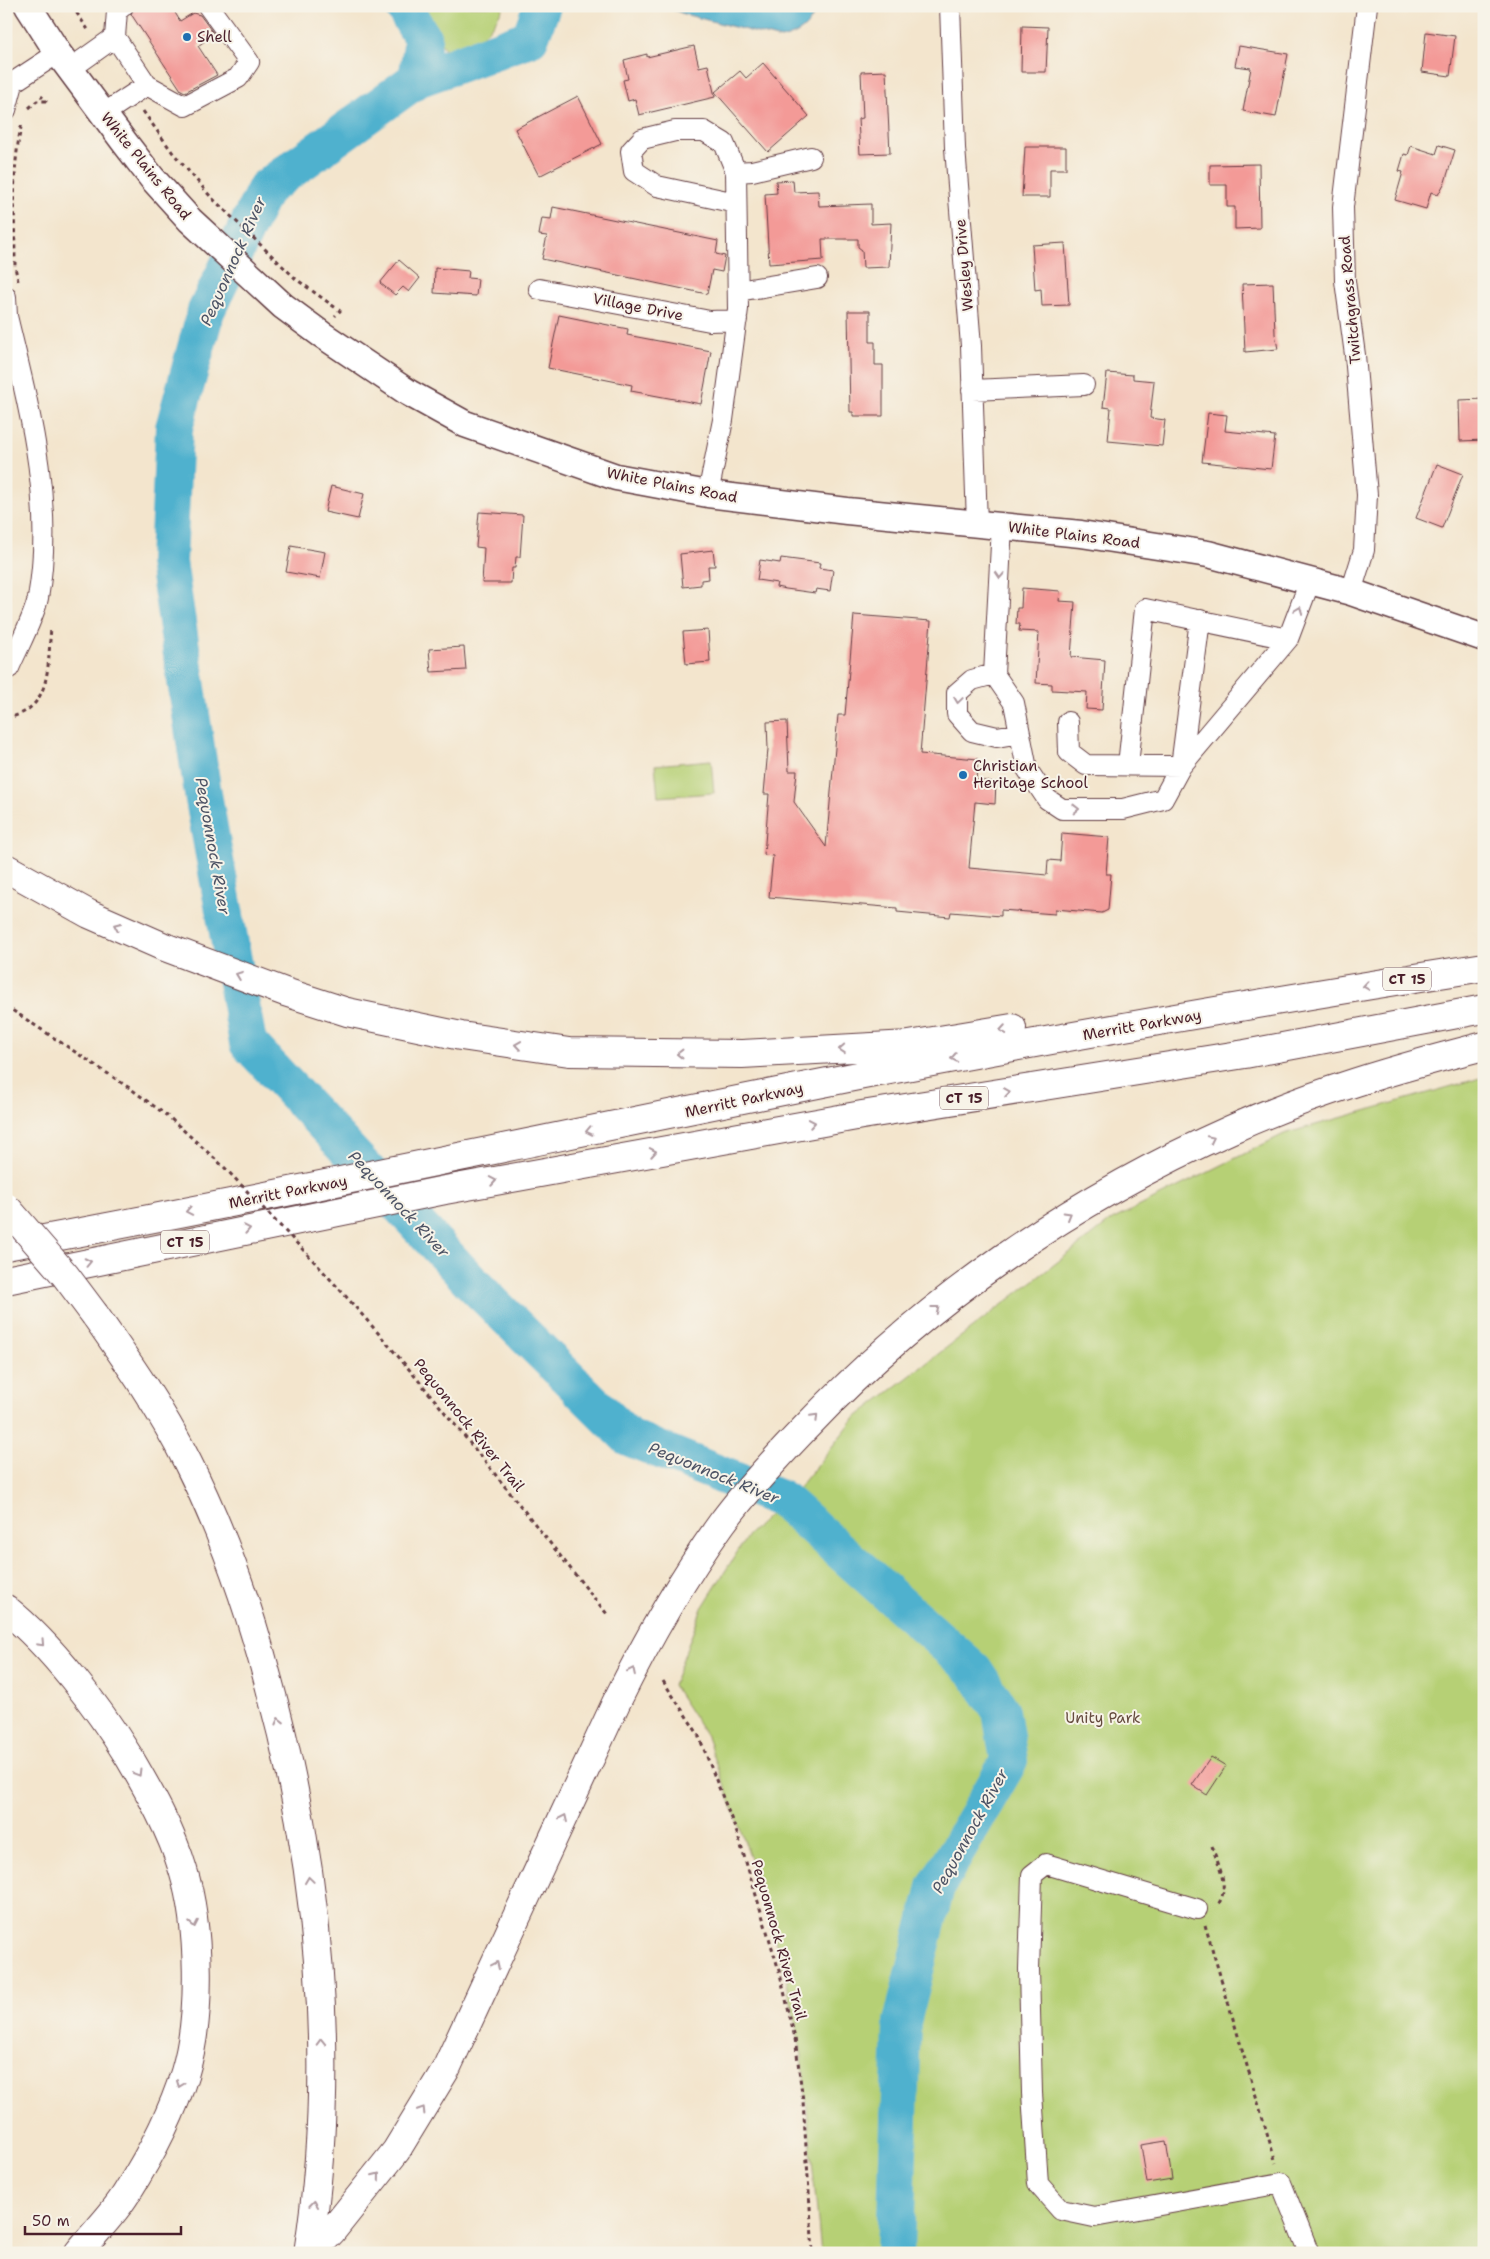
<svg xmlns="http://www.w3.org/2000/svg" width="1490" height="2259" font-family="'Shantell Sans',sans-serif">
<rect width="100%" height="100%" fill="#f7f3e8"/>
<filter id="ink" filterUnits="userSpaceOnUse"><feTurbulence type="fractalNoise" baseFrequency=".02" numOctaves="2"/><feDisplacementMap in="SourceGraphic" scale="10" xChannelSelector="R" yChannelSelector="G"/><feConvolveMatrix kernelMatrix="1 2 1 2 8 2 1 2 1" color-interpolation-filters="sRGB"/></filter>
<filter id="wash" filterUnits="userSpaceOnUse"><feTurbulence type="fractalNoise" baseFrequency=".0096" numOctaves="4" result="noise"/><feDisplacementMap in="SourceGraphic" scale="20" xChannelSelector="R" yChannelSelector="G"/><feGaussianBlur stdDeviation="1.12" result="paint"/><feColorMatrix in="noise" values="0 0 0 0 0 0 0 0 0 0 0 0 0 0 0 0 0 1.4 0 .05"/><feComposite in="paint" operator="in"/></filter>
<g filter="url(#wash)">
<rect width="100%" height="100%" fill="#f3e5cd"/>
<path fill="#b6d075" stroke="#807850" d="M419,6H504C489,34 479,43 448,52L428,29Z
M711,760L714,793L658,797L655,765Z
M1484,1077V2253H821L802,2056L786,1978L756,1873L707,1737L673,1685L702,1608L748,1535L798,1489L854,1419L1112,1220L1284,1134Z"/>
<path fill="#4fb1ce" stroke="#4c687c" d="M664,6H817C811,26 800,34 781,39L684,14Z"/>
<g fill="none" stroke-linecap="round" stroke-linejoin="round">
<path stroke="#4fb1ce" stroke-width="38" d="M403,6L423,39L417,79
M542,6L530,38L417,79L266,188L206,311L174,428L168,562L203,794L248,1043L471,1282L628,1437L783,1500L974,1670L1001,1711L1009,1761L936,1887L902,2022L895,2253"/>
</g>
<g id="blocks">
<path fill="#f39a97" d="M135,6H171L180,21L193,13L200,15L214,34L198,46L217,75L185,92L181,90L131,14Z
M1022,26L1048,27L1046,72H1021Z
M1426,32L1455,36L1450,76L1422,72Z
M694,46L699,67L708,65L715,97L639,115L635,99L628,101L623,80L628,79L624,60L647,54V57Z
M1239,46L1288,54L1276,117L1243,111L1251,68L1235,66Z
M763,63L809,116L768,152L715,92L740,71L746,78Z
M886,71L890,153L860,154L858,119L863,118L861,72Z
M578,96L602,144L539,176L515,129Z
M1439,145L1455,150L1445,182L1438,195L1431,192L1426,209L1395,200L1403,172L1399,171L1404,154L1408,155L1411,146L1436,154Z
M1025,147H1066V169H1050V197H1022Z
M1259,164L1260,228L1235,229V207H1227V185H1210V165Z
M793,180L794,192L818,191L819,206L871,204V224L891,223L889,267L863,268L862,250L858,247V239H822L823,260L769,264L765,194L777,193L776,181Z
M553,207L718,241L716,254L725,256L722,272L712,270L707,294L542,259L547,236L539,235L542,218L551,219Z
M1065,243L1069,305L1042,306L1041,289L1035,290L1032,245Z
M399,260L420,278L409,292L403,287L395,295L380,283Z
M435,268L469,271L468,278L478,279L476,296L434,293Z
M1273,283L1275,334L1278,349L1245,352L1242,284Z
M848,311H870V342H875V365H883V416H853V412H850Z
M559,315L628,329L627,335L711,351L701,404L631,391L632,385L548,368Z
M1107,373L1133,375V379L1154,381L1150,418L1165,420L1162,446L1108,441L1111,408L1103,407Z
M1484,399V440L1460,441L1459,400Z
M1208,413L1227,415L1225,431L1275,436L1271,469L1202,462Z
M1437,464L1463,474L1442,528L1416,518Z
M331,486L364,494L358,519L325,512Z
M479,512L523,515L520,557H516L515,568H512L511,583H482L484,548L476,547Z
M291,546L325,552L320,578L286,572Z
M713,550L715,566H708L709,579L701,580V585L683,587L680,554Z
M781,558L820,563L819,568L833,570L830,591L816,589L815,593L786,589L776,587L777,583L757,580L760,560L780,563Z
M1022,588L1060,591L1059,601L1075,602L1071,657L1105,660L1102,710L1086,709L1087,692L1052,690V684L1036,683L1039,632L1019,631L1020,624H1016L1017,608H1021Z
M854,615L931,621L920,754L978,759L976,780L996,782L995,804L975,802L969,868L1047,875L1048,860L1060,861L1062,833L1109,837L1106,874H1111L1108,910L1102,913L1055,909V914L1001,910V916L951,912L950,917L897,912V908L769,897L773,856L764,855L769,794H764L768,749L767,722L787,721L789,771H797L794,802L826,847L838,715H845Z
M708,630L710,662L686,664L683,632Z
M464,647L466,670L431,672L429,649Z
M1211,1757L1226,1766L1207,1795L1192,1785Z
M1166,2141L1172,2179L1147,2183L1141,2145Z"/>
</g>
</g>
<g filter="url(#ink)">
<use href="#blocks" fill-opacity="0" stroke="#633d43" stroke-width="1"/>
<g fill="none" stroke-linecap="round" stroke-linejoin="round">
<g stroke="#633d43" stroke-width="22">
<path id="minor" d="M950,6L955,148L971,346L977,524
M115,37L117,11L123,6
M70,69L115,37L147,85L103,114
M147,85L185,106L238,78L249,62L208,6
M6,87L58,53
M6,110L13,84
M736,172L752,171L811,157
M539,289L710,321L737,320
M738,291L817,278
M6,297L7,316C29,408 55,503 38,598C34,618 17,649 9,668
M972,390L1084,385
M708,494L723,420L738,309L736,172L724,143L704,131H675L642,139L631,151L634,171L657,186L736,203
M1002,526L994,674L1014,703L1027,769L1047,799L1062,809H1123L1163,799L1181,766L1200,620
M1351,592L1364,550L1367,495L1355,355L1345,281L1343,207L1367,6
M994,674L972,680L957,693V714L972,731L997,737L1020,733
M1068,722L1069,752L1086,765L1181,766L1288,639L1310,581
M1128,765L1145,609L1288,639
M1197,1909L1046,1864L1032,1875L1029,1969L1032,2093L1038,2184L1061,2210L1094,2217L1281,2183L1309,2253"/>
</g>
<g stroke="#633d43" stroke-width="29">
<path id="major" d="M28,6L58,53L125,143L152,178L190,220L283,306L321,334L409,393L465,424L616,477L708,494L847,511L1081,534L1208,554L1351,592L1484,638"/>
</g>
<g stroke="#633d43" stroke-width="30">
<path id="highway" d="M6,868L89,914L162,946L285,992L347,1012L461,1036L569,1052L742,1054L909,1045L1012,1028
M6,1246C291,1194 574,1132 858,1076C1066,1036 1275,1000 1484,967
M6,1280L445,1190L862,1115L1245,1054L1484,1009
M95,1315C128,1362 161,1409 187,1461C223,1532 249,1607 269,1684C319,1867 338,2064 308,2253
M6,1609C52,1646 98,1707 129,1757C150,1793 171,1830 183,1870C200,1926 202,2015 185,2072C172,2115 150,2156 126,2194C113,2215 93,2234 78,2253
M311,2253L332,2231L396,2151L446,2069L616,1703C647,1640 681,1580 722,1523C748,1488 778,1456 808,1425C927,1300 1074,1199 1232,1129C1312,1093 1398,1068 1484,1046"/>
</g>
<path stroke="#633d43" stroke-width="3" stroke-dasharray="4 4" stroke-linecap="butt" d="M72,6L89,31
M29,108L37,101H46L41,96
M143,111L173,153L211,197L296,279L340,311L335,316
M18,281L15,267C15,219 11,169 22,123
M6,712L8,688
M6,718C53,710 47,665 51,628
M6,1006L131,1089L170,1118L224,1167
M307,1254C414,1368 509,1493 607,1614
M663,1681L698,1734L738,1836L780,1974L795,2038L803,2101L813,2253
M1212,1846C1218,1865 1231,1888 1217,1906
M1205,1925L1276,2163"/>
<use href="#minor" stroke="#fff" stroke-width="20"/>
<use href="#major" stroke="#fff" stroke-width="26"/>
<use href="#highway" stroke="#fff" stroke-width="28"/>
<g stroke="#633d43" stroke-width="30" stroke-linecap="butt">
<path id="highway-bridge" d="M6,1207L65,1275L95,1315"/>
</g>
<path stroke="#633d43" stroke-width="3" stroke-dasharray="4 4" stroke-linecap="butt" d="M224,1167L307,1254"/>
<use href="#highway-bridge" stroke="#fff" stroke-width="28"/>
</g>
<defs><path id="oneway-chevron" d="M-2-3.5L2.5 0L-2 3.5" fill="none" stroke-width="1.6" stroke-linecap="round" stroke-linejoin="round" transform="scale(1.25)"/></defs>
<g stroke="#ae9aa0">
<use href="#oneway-chevron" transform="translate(1000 575) rotate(93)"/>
<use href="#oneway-chevron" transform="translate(1299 610) rotate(-69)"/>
<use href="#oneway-chevron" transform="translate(958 700) rotate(98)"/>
<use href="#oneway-chevron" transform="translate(1076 809) rotate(-1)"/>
<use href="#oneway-chevron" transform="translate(117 926) rotate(-156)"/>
<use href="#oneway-chevron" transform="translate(239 975) rotate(-159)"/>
<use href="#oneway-chevron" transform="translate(1366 986) rotate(171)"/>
<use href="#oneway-chevron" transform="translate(1003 1030) rotate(171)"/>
<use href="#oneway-chevron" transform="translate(518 1045) rotate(-172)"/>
<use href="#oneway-chevron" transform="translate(842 1049) rotate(176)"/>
<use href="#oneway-chevron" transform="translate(680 1054) rotate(-180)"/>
<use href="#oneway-chevron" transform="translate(954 1058) rotate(169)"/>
<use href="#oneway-chevron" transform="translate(1007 1092) rotate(-9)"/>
<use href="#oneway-chevron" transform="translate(812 1123) rotate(-10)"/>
<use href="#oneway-chevron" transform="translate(589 1131) rotate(168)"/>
<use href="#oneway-chevron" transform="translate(1211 1139) rotate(-26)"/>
<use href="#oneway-chevron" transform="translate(653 1152) rotate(-10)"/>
<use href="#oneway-chevron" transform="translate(493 1181) rotate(-10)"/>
<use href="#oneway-chevron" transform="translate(189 1211) rotate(169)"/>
<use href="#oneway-chevron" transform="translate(1068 1215) rotate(-30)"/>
<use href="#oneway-chevron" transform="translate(247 1229) rotate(-11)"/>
<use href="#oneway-chevron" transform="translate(88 1262) rotate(-12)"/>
<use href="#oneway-chevron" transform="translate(936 1309) rotate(-38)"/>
<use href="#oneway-chevron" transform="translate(815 1417) rotate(-46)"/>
<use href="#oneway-chevron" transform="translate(41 1643) rotate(47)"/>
<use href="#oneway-chevron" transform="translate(632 1671) rotate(-64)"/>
<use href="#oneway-chevron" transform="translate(279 1721) rotate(-104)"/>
<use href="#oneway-chevron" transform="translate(138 1773) rotate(59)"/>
<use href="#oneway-chevron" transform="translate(564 1818) rotate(-65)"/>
<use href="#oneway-chevron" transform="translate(309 1880) rotate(-98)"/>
<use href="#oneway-chevron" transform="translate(194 1924) rotate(79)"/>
<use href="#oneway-chevron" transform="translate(496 1965) rotate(-65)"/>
<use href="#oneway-chevron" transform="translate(321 2042) rotate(-91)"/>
<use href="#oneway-chevron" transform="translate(180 2084) rotate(111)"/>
<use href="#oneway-chevron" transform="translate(422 2110) rotate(-58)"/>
<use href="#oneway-chevron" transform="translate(377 2176) rotate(-51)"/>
<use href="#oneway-chevron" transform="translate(314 2204) rotate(-84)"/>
</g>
</g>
<g fill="#1f6fb2" stroke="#f7f3e8" stroke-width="2">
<circle cx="187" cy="37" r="5"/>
<circle cx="963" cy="775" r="5"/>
</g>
<g text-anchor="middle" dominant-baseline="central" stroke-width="4" stroke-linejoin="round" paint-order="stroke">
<g fill="#f7f3e8" stroke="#7e5f64" stroke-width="1">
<rect x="1383" y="967.5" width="48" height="23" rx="4"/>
<rect x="940" y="1086.5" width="48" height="23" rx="4"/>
<rect x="161" y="1230.5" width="48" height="23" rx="4"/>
</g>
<g font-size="14" font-weight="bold" fill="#4a1f2b">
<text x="1407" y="979">CT 15</text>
<text x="964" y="1098">CT 15</text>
<text x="185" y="1242">CT 15</text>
</g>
<g font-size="15" fill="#4a1f2b" stroke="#f7f3e8" text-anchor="start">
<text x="197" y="37">Shell</text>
<text x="973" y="766">Christian<tspan x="973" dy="17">Heritage School</tspan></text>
</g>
<g font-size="15" fill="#4a1f2b" stroke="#f7f3e8">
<text transform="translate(146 166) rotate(51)">White Plains Road</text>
<text transform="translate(964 265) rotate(-95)">Wesley Drive</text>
<text transform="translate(1350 300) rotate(-95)">Twitchgrass Road</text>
<text transform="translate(638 307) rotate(11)">Village Drive</text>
<text transform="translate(672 485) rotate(11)">White Plains Road</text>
<text transform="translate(1074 535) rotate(7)">White Plains Road</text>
<text transform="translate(1142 1025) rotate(-10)">Merritt Parkway</text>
<text transform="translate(744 1100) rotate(-12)">Merritt Parkway</text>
<text transform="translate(288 1192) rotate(-11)">Merritt Parkway</text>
<text transform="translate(469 1425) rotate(51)">Pequonnock River Trail</text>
<text transform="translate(779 1940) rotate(74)">Pequonnock River Trail</text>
</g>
<g font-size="15" fill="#654b3e" stroke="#f7f3e8">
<text x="1103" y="1718">Unity Park</text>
</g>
<g font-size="16" font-style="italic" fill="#4c5264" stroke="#f7f3e8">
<text transform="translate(233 261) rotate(-66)">Pequonnock River</text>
<text transform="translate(213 846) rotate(80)">Pequonnock River</text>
<text transform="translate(399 1204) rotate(47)">Pequonnock River</text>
<text transform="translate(714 1473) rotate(22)">Pequonnock River</text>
<text transform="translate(970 1831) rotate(-61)">Pequonnock River</text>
</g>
</g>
<rect width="1490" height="2259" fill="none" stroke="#f7f3e8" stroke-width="25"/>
<path d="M25 2226v8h156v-8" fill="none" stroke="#4a1f2b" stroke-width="2.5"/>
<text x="32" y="2226" font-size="15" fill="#4a1f2b" stroke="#f7f3e8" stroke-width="4" paint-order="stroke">50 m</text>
</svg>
